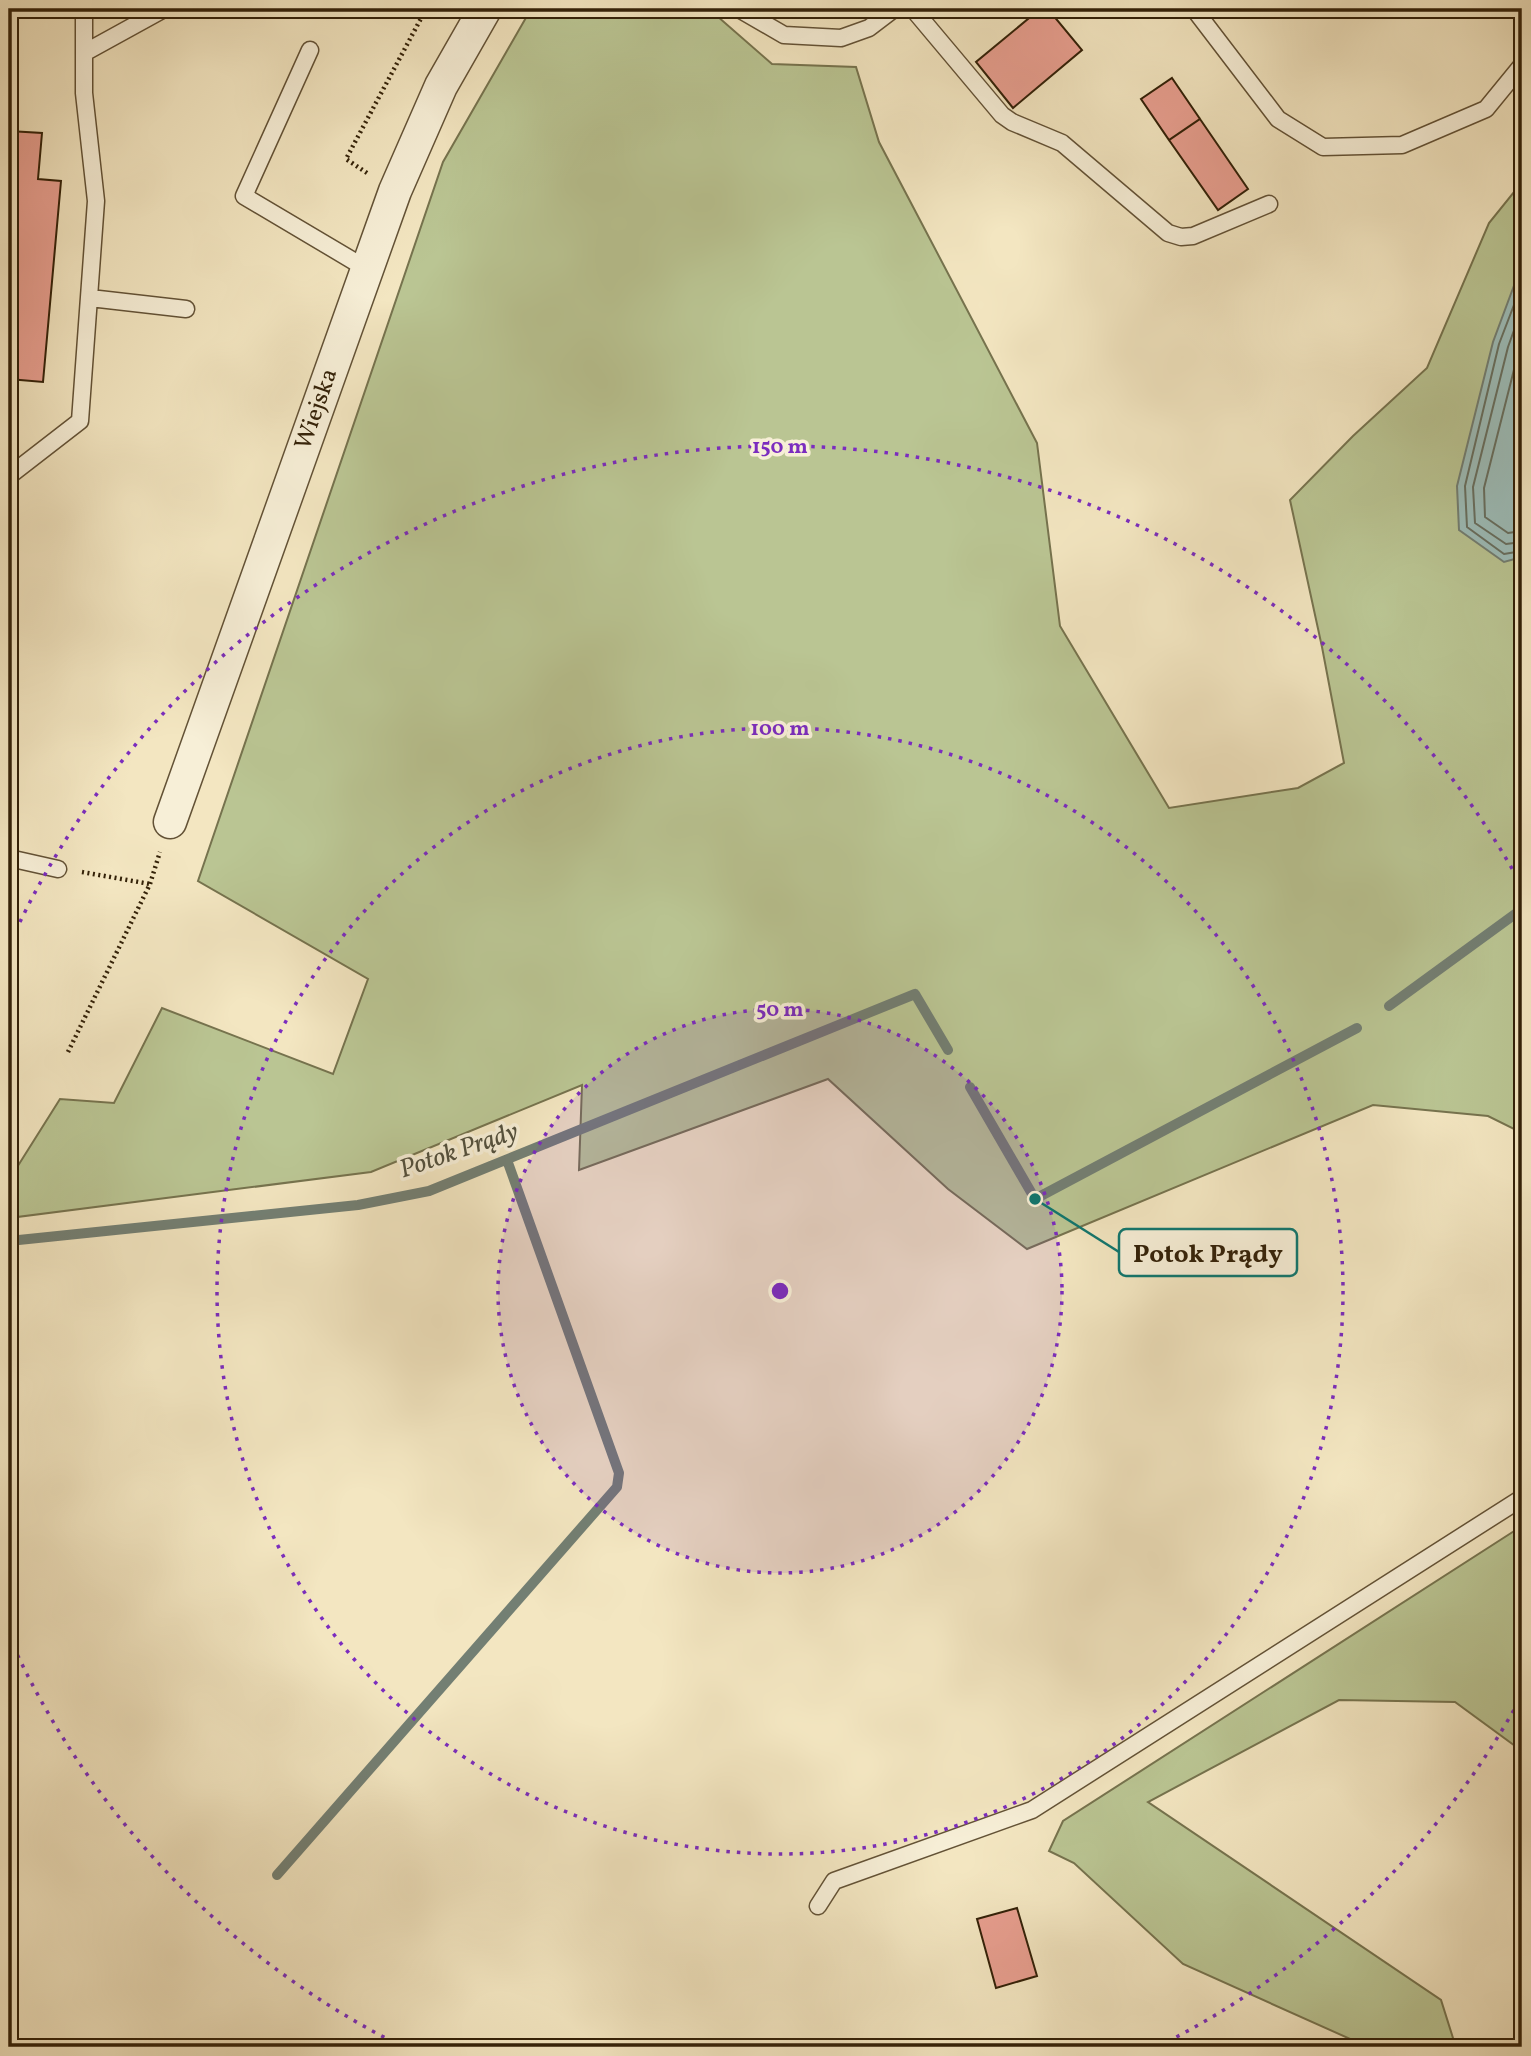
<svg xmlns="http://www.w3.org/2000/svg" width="1531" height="2056" font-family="Vollkorn,serif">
<rect width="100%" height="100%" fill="#f3e6c1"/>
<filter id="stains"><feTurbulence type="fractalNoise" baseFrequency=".00286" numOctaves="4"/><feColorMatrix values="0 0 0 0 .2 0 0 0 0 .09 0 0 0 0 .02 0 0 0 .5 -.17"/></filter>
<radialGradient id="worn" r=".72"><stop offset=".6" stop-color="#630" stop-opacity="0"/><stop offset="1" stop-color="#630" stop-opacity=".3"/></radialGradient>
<path fill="#bac593" stroke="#76734e" stroke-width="2" d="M531,9H709L772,64L856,67L879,142L1037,443L1060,626L1169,808L1298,788L1344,763L1322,647L1290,500L1353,436L1427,368L1489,223L1522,182V1133L1488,1116L1373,1105L1027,1249L948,1189L828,1079L579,1170L582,1085L371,1172L9,1218V1180L60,1099L114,1103L162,1008L333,1074L368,979L198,881L443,162Z
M1522,1526V1751L1455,1702L1339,1700L1148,1802L1441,2000L1453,2038L1452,2047H1368L1183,1964L1074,1863L1049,1851L1063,1821Z"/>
<path fill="#9dbeba" stroke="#737f73" stroke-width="2" d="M1522,264V557L1504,562L1459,530L1457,486L1493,342Z"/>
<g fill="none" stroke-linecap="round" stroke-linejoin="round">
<path stroke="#687061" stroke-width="2" d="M1522,284L1499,344L1465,486L1467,527L1504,554L1522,551
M1522,308L1508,347L1473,487L1475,523L1506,544L1522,542
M1522,338L1484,488L1485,517L1508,533L1522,531"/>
<path stroke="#737f73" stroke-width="10" d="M1389,1006L1522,909
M970,1087L1035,1199L1357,1028
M9,1241L358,1205L429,1191L915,994L948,1050
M277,1875L617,1487L619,1473L507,1160"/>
</g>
<path fill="#e89f90" stroke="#332108" stroke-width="2" d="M9,9H17L9,93Z
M1040,9H1048L1082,50L1013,108L976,62Z
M1172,78L1200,119L1169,140L1141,99Z
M1200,119L1248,189L1218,210L1169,140Z
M9,131L42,133L38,179L61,181L43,382L9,379Z
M1017,1908L1037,1976L996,1988L977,1919Z"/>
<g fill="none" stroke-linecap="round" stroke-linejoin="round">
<g stroke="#635236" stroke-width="19">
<path id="service" d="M739,9L784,35L841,38L869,28L894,9
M913,9L1002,115L1012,122L1062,143L1168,233L1181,237L1193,236L1269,204
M1194,9L1278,119L1323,147L1402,145L1486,109L1522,65
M310,50L244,196L367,269
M84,53L164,9
M90,298L186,309
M9,476L80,421L96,201L84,93V9
M9,858L58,869
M818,1906L834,1881L1032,1810L1522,1498"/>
</g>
<g stroke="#635236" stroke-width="35">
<g id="minor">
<path id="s1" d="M170,822L395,191L441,86L485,9"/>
</g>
</g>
<path stroke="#332108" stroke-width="4.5" stroke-dasharray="2 3.5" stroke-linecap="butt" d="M367,173L346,159L426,9
M82,872L150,884
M68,1052L150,884L160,852"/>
<use href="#service" stroke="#f7efd7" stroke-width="16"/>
<use href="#minor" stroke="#f7efd7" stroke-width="32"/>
</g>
<circle cx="780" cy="1291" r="282" fill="#7b2cbf" fill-opacity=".12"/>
<g fill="none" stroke="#7b2cbf" stroke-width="3.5" stroke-dasharray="3.5 7">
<circle cx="780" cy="1291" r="282"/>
<circle cx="780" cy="1291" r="563"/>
<path d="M1519 1701A845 845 0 0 1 1157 2047M403 2047A845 845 0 0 1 11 1641M11 941A845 845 0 0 1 1519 881"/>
</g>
<g text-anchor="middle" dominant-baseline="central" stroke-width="7" stroke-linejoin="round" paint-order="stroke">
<g font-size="24" fill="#332108" stroke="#f7efd7">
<text stroke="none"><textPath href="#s1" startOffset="438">Wiejska</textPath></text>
</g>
<g font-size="26" font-style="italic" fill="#53503d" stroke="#f7efd7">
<text transform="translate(459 1151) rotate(-19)">Potok Prądy</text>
</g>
</g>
<circle cx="780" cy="1291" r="10" fill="#7b2cbf" stroke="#f7efd7" stroke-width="3.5"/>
<g font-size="21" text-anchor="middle" font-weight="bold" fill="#7b2cbf" stroke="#f7efd7" stroke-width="7" stroke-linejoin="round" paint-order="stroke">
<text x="780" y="453">150 m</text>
<text x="780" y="735">100 m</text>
<text x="780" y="1016">50 m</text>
</g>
<path fill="none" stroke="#0f766e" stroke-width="2.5" d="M1035 1199L1119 1252"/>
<circle fill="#0f766e" stroke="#f7efd7" stroke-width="2.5" cx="1035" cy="1199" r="7"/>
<rect fill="#f7efd7" stroke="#0f766e" stroke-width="2.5" x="1119" y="1229" width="178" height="47" rx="7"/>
<g font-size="26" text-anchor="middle" font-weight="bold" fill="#332108">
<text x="1208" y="1262">Potok Prądy</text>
</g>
<rect width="1531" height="2056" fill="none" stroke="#f3e6c1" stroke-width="35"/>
<rect x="10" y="10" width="1510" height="2035" fill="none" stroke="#332108" stroke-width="3.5"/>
<rect x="18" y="18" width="1496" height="2021" fill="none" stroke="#332108" stroke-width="2"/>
<rect width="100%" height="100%" filter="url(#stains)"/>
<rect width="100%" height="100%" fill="url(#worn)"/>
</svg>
